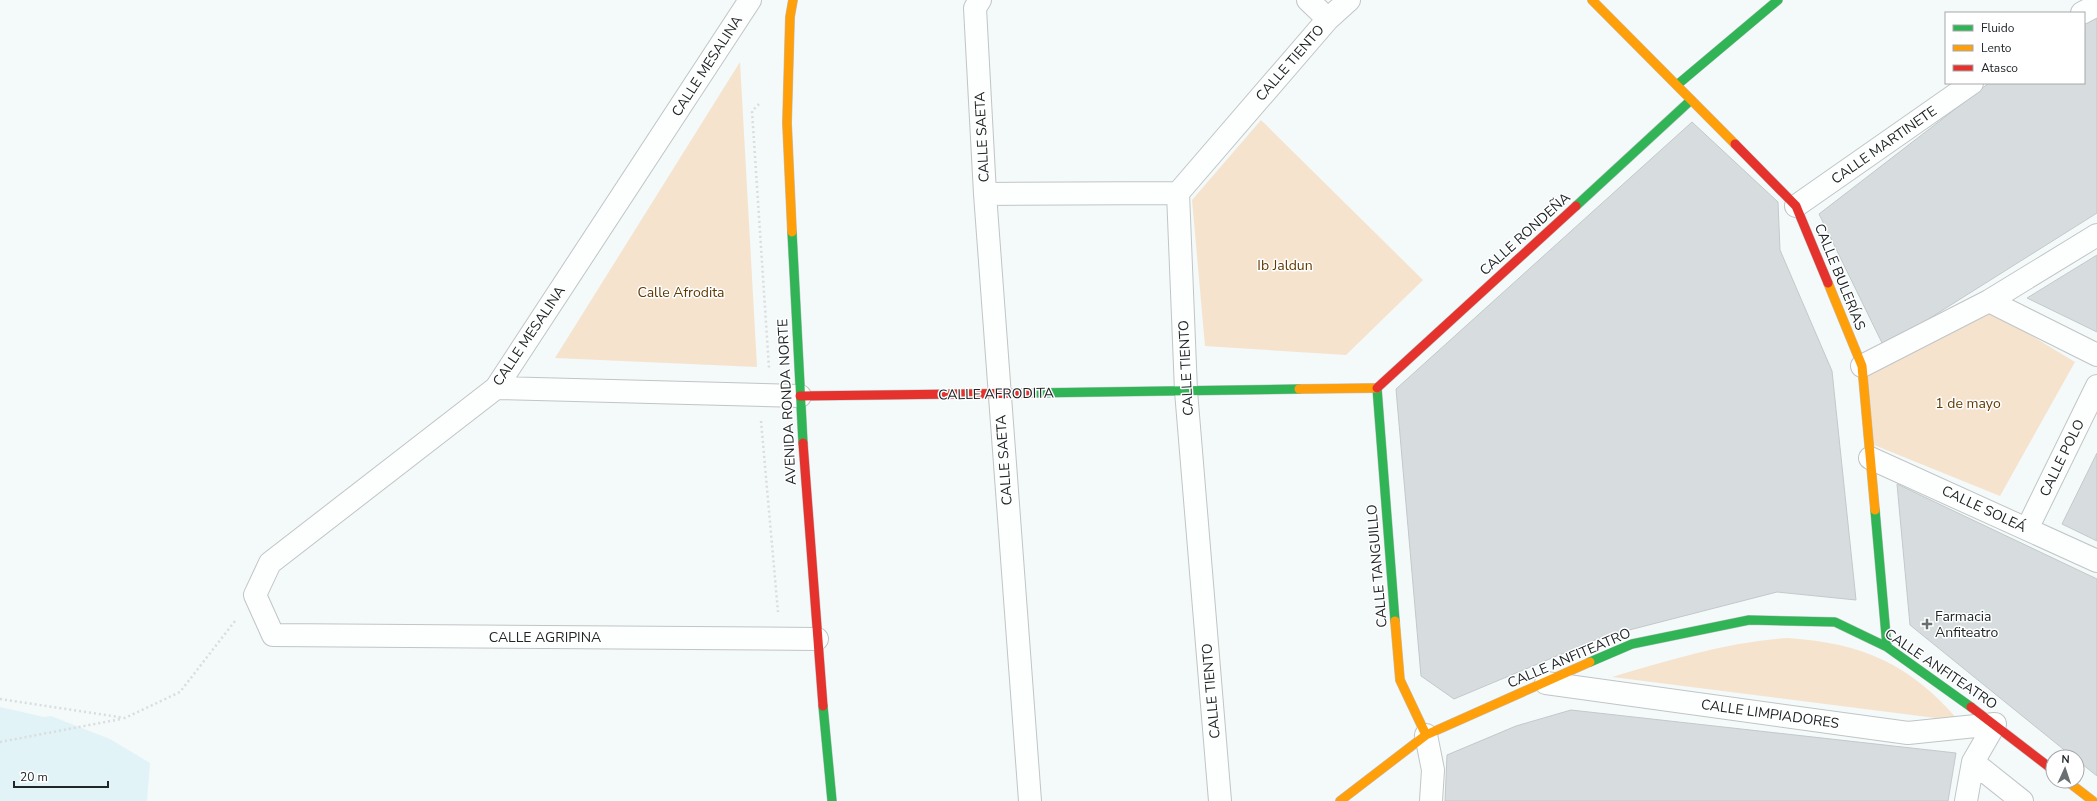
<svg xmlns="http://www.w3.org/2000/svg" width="2097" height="801" font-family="'Nunito Sans',sans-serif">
<rect width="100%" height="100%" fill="#f4f9fa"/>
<path fill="#e1f3f7" d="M0,707L44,717L51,716L110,739L150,763L147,801H0Z"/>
<path fill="#f6e3ce" d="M740,62L757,367L555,358Z
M1261,120L1423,280L1346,355L1205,346L1192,200Z
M1987,309L2075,362L2000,496L1874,445L1863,375Z
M1788,638C1863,643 1910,664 1959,721L1612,677C1670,660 1728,642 1788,638Z"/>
<path fill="#d7ddde" stroke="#c3c9ca" d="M2097,16V213L1884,347L1819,214L1989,83H2084V23Z
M1692,122L1778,202L1780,250L1832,371L1856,600L1777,592L1602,637L1454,699L1421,676L1396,389Z
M2097,255V332L2027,298Z
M2097,453V541L2062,524Z
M1897,484L2097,579V776L2077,760V757H2073L1910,625Z
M1571,710L1956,753L1948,801H1445L1447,755L1516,726Z"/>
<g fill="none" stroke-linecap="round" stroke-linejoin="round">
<g stroke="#c0c5c6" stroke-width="24">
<path id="street" d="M750,0L496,388L270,563L255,595L273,635L817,639
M980,0L975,8L985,194L1030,801
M1308,0L1328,19
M2082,13L2097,5
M985,194L1178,193
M1796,206L1972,83
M1989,301L2097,355
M1862,366L1989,301L2097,235
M496,388L800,396
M1870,458L2097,561
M2027,529L2097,386
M1546,683L1908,733L1995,724
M1426,735L1433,770L1431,801
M1973,762L2022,801
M1220,801L1186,391L1178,193L1328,19L1349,0
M1966,801L1973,762L1995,724"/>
</g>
<g stroke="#c0c5c6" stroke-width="10">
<path id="fast" d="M1677,85L1778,0
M1576,206L1691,100
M792,232L803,443
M1377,388L1395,621
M1030,393L1299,389
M1875,510L1887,647
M1590,662L1632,644L1749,620L1835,622L1887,647L1971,707
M823,706L832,801"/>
</g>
<g stroke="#c0c5c6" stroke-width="10">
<path id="slow" d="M1592,0L1735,144
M792,232L787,123L790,17L793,0
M1828,283L1862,366L1875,510
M1299,389L1377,388
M1395,621L1400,680L1426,735
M2067,781L2093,801
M1340,801L1426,735L1590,662"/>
</g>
<g stroke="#c0c5c6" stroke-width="10">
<path id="jam" d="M1735,144L1796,206L1828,283
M1377,388L1576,206
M800,396L1030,393
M803,443L823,706
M1971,707L2053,770"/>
</g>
<path stroke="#dadcdd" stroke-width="2.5" stroke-dasharray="2 3" stroke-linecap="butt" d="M759,104L752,111L769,368
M761,421L778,612
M0,699L125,718L180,692L235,621
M0,742L121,719"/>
<use href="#street" stroke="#fdfefe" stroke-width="22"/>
<use href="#fast" stroke="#30b455" stroke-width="9"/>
<use href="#slow" stroke="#ff9f0a" stroke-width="9"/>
<use href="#jam" stroke="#e5322d" stroke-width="9"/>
</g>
<path fill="#6a7072" stroke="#fff" stroke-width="1.5" d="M1925 618h4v4h4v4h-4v4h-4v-4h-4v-4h4z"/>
<g text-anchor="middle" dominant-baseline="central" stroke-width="3" stroke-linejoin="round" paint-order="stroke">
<g font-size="14" fill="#202628" stroke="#fff">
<text transform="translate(1290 63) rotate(-49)">CALLE TIENTO</text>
<text transform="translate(707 66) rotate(-57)">CALLE MESALINA</text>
<text transform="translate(982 137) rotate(-93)">CALLE SAETA</text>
<text transform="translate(1884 145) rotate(-35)">CALLE MARTINETE</text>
<text transform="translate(1525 234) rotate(-42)">CALLE RONDEÑA</text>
<text transform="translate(1840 277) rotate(68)">CALLE BULERÍAS</text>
<text transform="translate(529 336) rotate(-56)">CALLE MESALINA</text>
<text transform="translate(1186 368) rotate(-93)">CALLE TIENTO</text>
<text transform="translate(996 394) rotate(-1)">CALLE AFRODITA</text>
<text transform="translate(787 402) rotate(-93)">AVENIDA RONDA NORTE</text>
<text transform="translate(2062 458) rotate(-64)">CALLE POLO</text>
<text transform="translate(1004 460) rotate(-94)">CALLE SAETA</text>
<text transform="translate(1984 509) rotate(25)">CALLE SOLEÁ</text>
<text transform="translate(1377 566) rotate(-95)">CALLE TANGUILLO</text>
<text x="545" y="637">CALLE AGRIPINA</text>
<text transform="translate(1569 658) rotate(-23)">CALLE ANFITEATRO</text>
<text transform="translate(1941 669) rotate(34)">CALLE ANFITEATRO</text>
<text transform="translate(1211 691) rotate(-95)">CALLE TIENTO</text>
<text transform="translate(1770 714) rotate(8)">CALLE LIMPIADORES</text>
</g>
<g font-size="14" fill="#603800" stroke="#fff">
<text x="1285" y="265">Ib Jaldun</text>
<text x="681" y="292">Calle Afrodita</text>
<text x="1968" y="403">1 de mayo</text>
</g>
<g font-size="14" fill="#202628" stroke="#fff" text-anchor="start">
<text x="1935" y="616">Farmacia<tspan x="1935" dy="16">Anfiteatro</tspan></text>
</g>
</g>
<rect x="1945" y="12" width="140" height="72" fill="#ffffff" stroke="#a6a8a9"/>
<rect x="1953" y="25" width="20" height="6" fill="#30b455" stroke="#a6a8a9"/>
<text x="1981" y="32" font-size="12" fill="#202628">Fluido</text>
<rect x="1953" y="45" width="20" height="6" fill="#ff9f0a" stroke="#a6a8a9"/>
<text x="1981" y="52" font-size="12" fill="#202628">Lento</text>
<rect x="1953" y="65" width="20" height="6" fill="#e5322d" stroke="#a6a8a9"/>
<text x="1981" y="72" font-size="12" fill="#202628">Atasco</text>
<g transform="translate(2065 769) rotate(3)"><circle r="19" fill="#ffffff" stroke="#a6a8a9"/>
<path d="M0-3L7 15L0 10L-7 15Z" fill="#6a7072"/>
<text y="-6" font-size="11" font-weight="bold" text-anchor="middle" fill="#202628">N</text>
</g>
<path d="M14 781v6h94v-6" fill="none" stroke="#202628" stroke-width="2"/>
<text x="20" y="781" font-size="12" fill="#202628" stroke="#ffffff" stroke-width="3" paint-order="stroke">20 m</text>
</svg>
